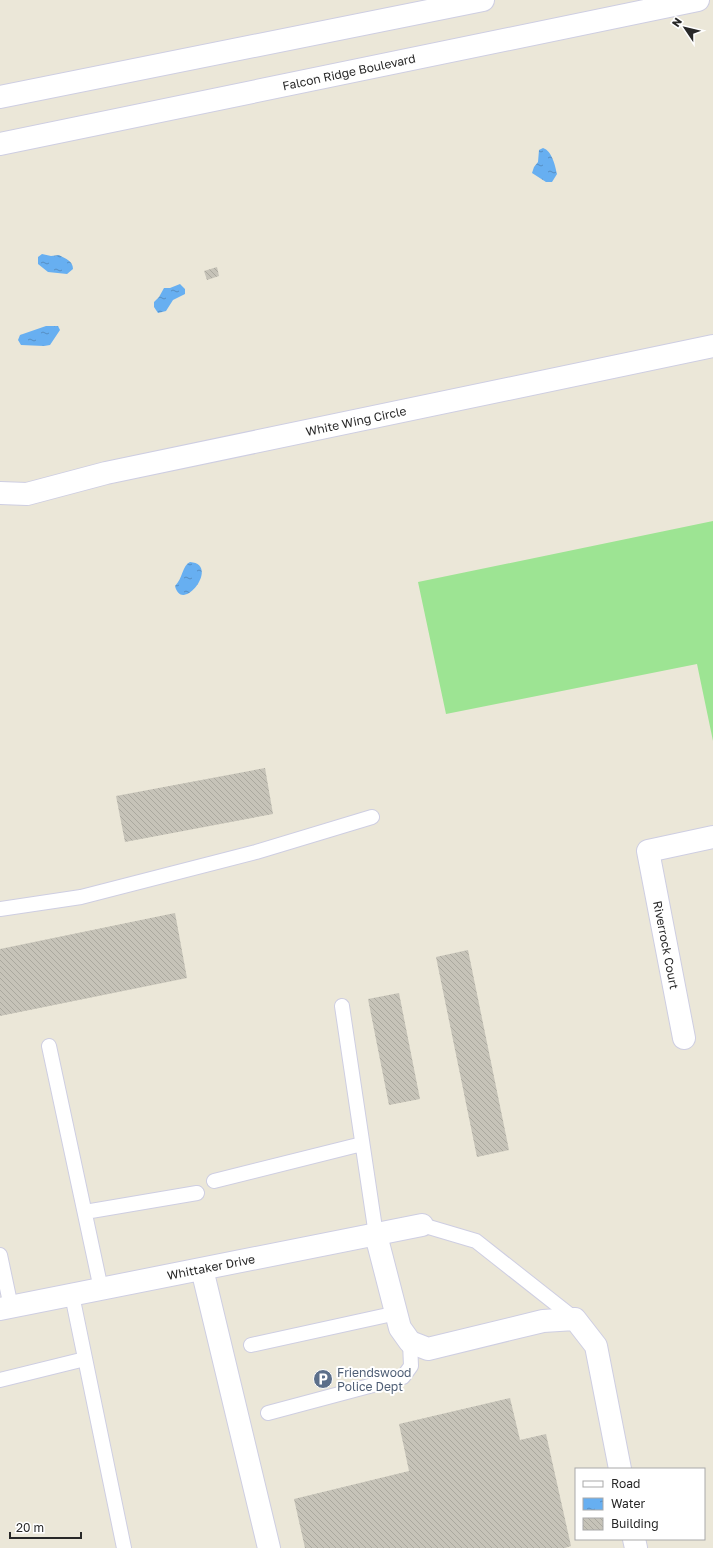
<svg xmlns="http://www.w3.org/2000/svg" width="713" height="1548" font-family="'Golos Text',sans-serif">
<defs>
<pattern id="water-ripples" width="26" height="14" patternUnits="userSpaceOnUse"><rect width="26" height="14" fill="#67aff1"/><path d="M2 4q2-2 4 0t4 0M15 11q2-2 4 0t4 0" fill="none" stroke="#558ec3"/></pattern>
<pattern id="building-back-hatch" width="6" height="6" patternUnits="userSpaceOnUse"><rect width="6" height="6" fill="#c6c3b8"/><path d="M-1 5l2 2M0 0l6 6M5-1l2 2" fill="none" stroke="#aaa89e"/></pattern>
</defs>
<rect width="100%" height="100%" fill="#ebe7d8"/>
<path fill="#9de493" d="M713,521V741L697,664L446,714L418,582Z"/>
<path fill="url(#water-ripples)" d="M543,148C552,151 555,165 557,174L552,182H546L532,173L534,167L538,162L539,150Z
M42,254L51,256L59,255C66,259 73,261 73,269L67,274L48,272L38,264V257Z
M180,284L185,289V294L173,300L166,311L158,313L154,307V302L159,297L164,288H170Z
M46,326H58L60,330L50,345L44,346L21,345L18,340L20,335Z
M190,562C221,564 182,615 175,586C183,578 182,566 190,562Z"/>
<path fill="url(#building-back-hatch)" d="M217,267L219,276L207,280L204,271Z
M265,768L273,814L125,842L116,796Z
M175,913L187,978L0,1016V949Z
M468,950L509,1150L477,1157L436,957Z
M399,993L420,1099L389,1105L368,999Z
M510,1398L520,1440L546,1434L571,1546L565,1548H305L294,1499L409,1471L399,1424Z"/>
<g fill="none" stroke-linecap="round" stroke-linejoin="round">
<g stroke="#cecee2" stroke-width="16">
<path id="lane" d="M0,909L81,897L256,852L372,817
M342,1006L376,1235
M49,1046L101,1289
M214,1181L362,1144
M85,1212L197,1193
M422,1225L476,1241L575,1319
M0,1255L11,1307
M72,1295L124,1548
M251,1345L397,1313
M0,1380L85,1359
M268,1413L403,1377L411,1366L410,1342"/>
</g>
<g stroke="#cecee2" stroke-width="24">
<path id="street" d="M0,97L483,0
M0,144L698,0
M0,493L27,494L106,473L713,346
M684,1038L648,851L713,837
M376,1235L400,1328L410,1342L428,1349L543,1321L575,1319L596,1346L620,1469
M202,1269L269,1548
M0,1309L422,1225
M634,1539L636,1548"/>
</g>
<use href="#lane" stroke="#fff" stroke-width="14"/>
<use href="#street" stroke="#fff" stroke-width="22"/>
</g>
<defs>
<g id="parking-disc" transform="scale(1)"><circle r="9.5" fill="#5c6f8a" stroke="#fff"/><path d="M-3.5-5.5H1a3.5 3.5 0 0 1 0 7H-1V5.5H-3.5ZM-1-3.4V-.6H.8a1.4 1.4 0 0 0 0-2.8Z" fill="#fff"/></g>
</defs>
<g fill-rule="evenodd">
<use href="#parking-disc" x="323" y="1379"/>
</g>
<g text-anchor="middle" dominant-baseline="central" stroke-width="4" stroke-linejoin="round" paint-order="stroke">
<g font-size="12" fill="#282828" stroke="#fff">
<text transform="translate(349 72) rotate(-12)">Falcon Ridge Boulevard</text>
<text transform="translate(356 421) rotate(-12)">White Wing Circle</text>
<text transform="translate(666 945) rotate(79)">Riverrock Court</text>
<text transform="translate(211 1267) rotate(-11)">Whittaker Drive</text>
</g>
<g font-size="12" fill="#4e5e75" stroke="#fff" text-anchor="start">
<text x="337" y="1372">Friendswood<tspan x="337" dy="14">Police Dept</tspan></text>
</g>
</g>
<rect x="575" y="1468" width="130" height="72" fill="#ffffff" stroke="#a9a9a9"/>
<rect x="583" y="1481" width="20" height="6" fill="#ffffff" stroke="#a9a9a9"/>
<text x="611" y="1488" font-size="12" fill="#282828">Road</text>
<rect x="583" y="1498" width="20" height="12" fill="url(#water-ripples)" stroke="#a9a9a9"/>
<text x="611" y="1508" font-size="12" fill="#282828">Water</text>
<rect x="583" y="1518" width="20" height="12" fill="url(#building-back-hatch)" stroke="#a9a9a9"/>
<text x="611" y="1528" font-size="12" fill="#282828">Building</text>
<g transform="translate(685 28) rotate(305)" stroke="#ffffff" stroke-width="3" paint-order="stroke">
<path d="M0-3L7 15L0 10L-7 15Z" fill="#282828"/>
<text y="-6" font-size="11" font-weight="bold" text-anchor="middle" fill="#282828">N</text>
</g>
<path d="M10 1532v6h71v-6" fill="none" stroke="#282828" stroke-width="2"/>
<text x="16" y="1532" font-size="12" fill="#282828" stroke="#ffffff" stroke-width="3" paint-order="stroke">20 m</text>
</svg>
